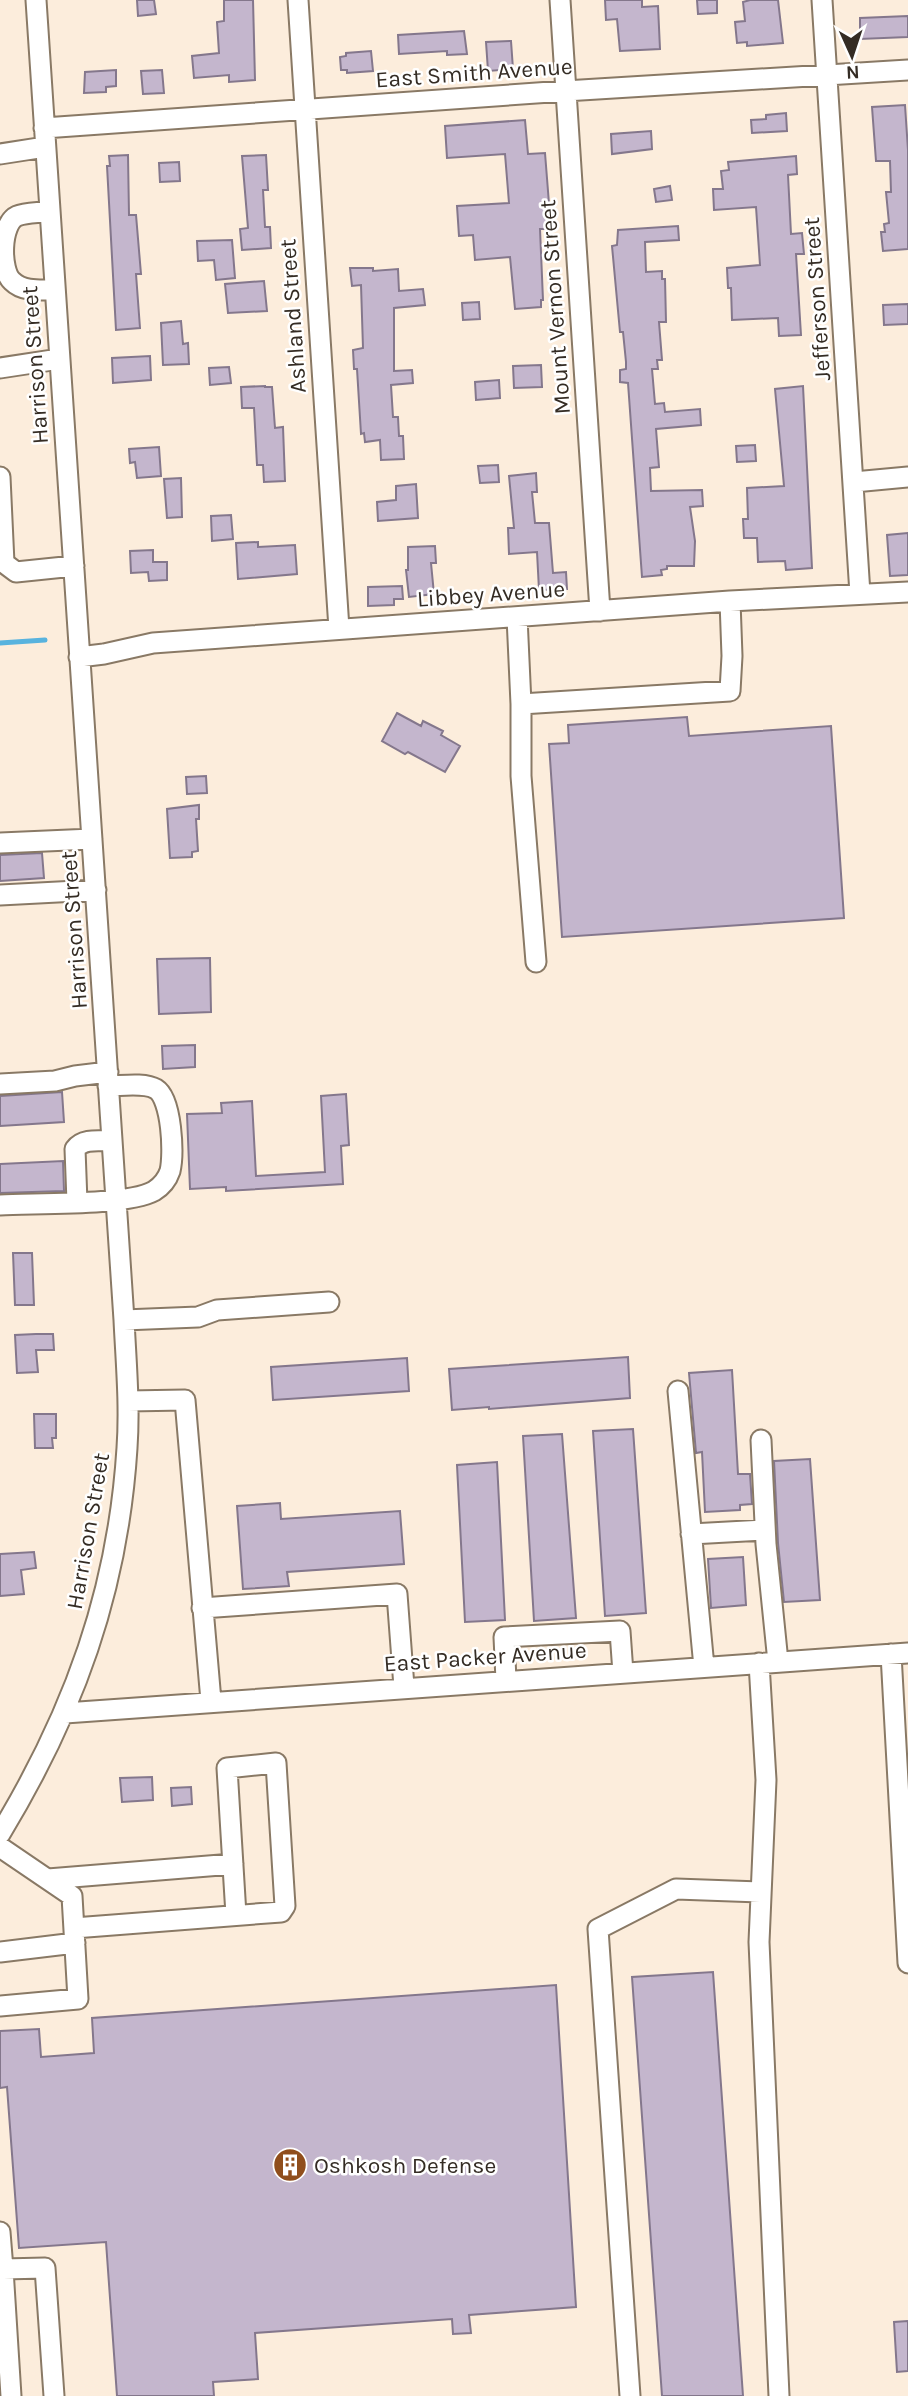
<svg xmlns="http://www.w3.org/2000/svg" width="908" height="2396" font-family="Karla,sans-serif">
<rect width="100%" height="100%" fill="#fceddc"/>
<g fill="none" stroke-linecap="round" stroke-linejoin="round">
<path stroke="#58b3de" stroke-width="5" d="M0,643L45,640"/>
</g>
<path fill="#c4b6cd" stroke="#84778c" stroke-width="2" d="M137,0H154L156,14L138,16Z
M224,0H253L255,80L229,82V75L194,78L192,56L219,53L217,22L224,21Z
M605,0H642V7L658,6L660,49L620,51L617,19L606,20Z
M697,0H717V13L698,14Z
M750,0H778L783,43L747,46V42L737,43L735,22L745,21L743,2Z
M908,16V37L860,39V18Z
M464,31L467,54L447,55V51L399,54L398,35Z
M511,41L513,69L488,71L486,42Z
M371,51L373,71L347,73V70H341L340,57L346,56V53Z
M116,70V86L106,87V92L84,93L85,72Z
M162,70L164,93L143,94L141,71Z
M905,105L908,150V249L883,251L881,232H885L884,224L889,223L886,192H891L890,161H876L872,107Z
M786,113L787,131L752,133L751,120L766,119V115Z
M525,120L528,154L545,153L551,229H540L543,300H541V307L515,309L510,257L475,260L473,235L459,236L457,206L509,203L505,154L447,158L445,126Z
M651,131L652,149L612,154L611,134Z
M128,155L129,215H136L141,274H136L140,328L116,330L107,166H110L109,156Z
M266,155L268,190H263L265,227H270L271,248L242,250L240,229L248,228L242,156Z
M796,156L797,174L788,175L791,234L802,233L804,254H796L801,335L779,336L778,318L732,320L731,288H728L727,268L760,265L756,207L714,210L713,189H723L721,171L729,170L728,162Z
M179,162L180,181L160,182L159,163Z
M670,186L672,200L656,202L654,189Z
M678,226L679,240L645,242L646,272L662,271V279H665L666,322H659L662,360H657L658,369H652L655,404L664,403L665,412L700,409L701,425L656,429L659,467L650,468L651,491L702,490L703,506L690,507L695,541L694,566H667V569L661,570L662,575L642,577L628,383L620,382V370L626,369V362L623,332H620L612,246L617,245L618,230Z
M232,240L235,278L216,280L214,260L198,261L197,241Z
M350,268H373V271L398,269L399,291L423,289L425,305L394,308V371L412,370L413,383L391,385L393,417H398L399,436H403L404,459L381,460L380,440L365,442L364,433L361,434L357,369H354L353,350L363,348L361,285L352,286Z
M264,281L267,311L228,313L225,284Z
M479,302L480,319L463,320L462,303Z
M908,304V324L884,325L883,305Z
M181,321L183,344L188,343L189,364L163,365L161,323Z
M150,356L151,380L113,383L112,358Z
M541,365L542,387L514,388L513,366Z
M229,367L231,383L210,385L209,368Z
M499,380L500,398L476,400L475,382Z
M265,386V387H272L275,428L283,427L285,481L264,482L263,465H257L254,408H242L241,387Z
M803,386L812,568L786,570L785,561L758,562L757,538H744L743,519H748L747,488L784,486L775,389Z
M755,445L756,461L737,462L736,446Z
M159,447L161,476L137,478L135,462L130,463L129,449Z
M498,465L499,482L480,483L478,466Z
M536,473L537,492H532L535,523H549L553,573L566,572L567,589L539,590L537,552L509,554L508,528H514L509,476Z
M181,478L182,517L167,518L164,479Z
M416,484L418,518L378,521L377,502L396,500V486Z
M231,515L233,539L212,541L211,516Z
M908,533V575L890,576L887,535Z
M258,542V547L295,545L297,574L238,579L236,543Z
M435,546L436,563H431L434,594L409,597L406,570H408V547Z
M153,550V562H167V580L149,581L148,572L131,573L130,551Z
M402,586L403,599H394V605L368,606V587Z
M397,713L421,726L423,721L443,731L441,735L460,746L445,772L408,752L405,754L382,741Z
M687,717L689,736L831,726L844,918L562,937L549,744L569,743L568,725Z
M206,776L207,793L187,794L186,777Z
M199,805V819H196L198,851L192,852V857L170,858L167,809Z
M42,853L44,878L0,881V855Z
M210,958L211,1012L159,1014L157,959Z
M195,1045V1067L163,1069L162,1046Z
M62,1092L64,1122L0,1126V1096Z
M346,1094L349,1145L341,1146L343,1184L226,1191V1187L190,1189L187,1114L222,1113L221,1103L252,1101L256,1176L325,1172L321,1096Z
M63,1161L64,1191L0,1193V1164Z
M13,1253H32L34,1305H15Z
M36,1334H53L54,1350H36L38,1372L17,1373L15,1335Z
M628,1357L630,1398L489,1409V1407L452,1410L449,1369Z
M407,1358L409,1391L273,1400L271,1367Z
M732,1370L738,1474H750L752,1504L740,1505V1510L705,1512L702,1452L696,1453L689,1373Z
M34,1414H56V1438H52L53,1448H35Z
M633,1429L646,1613L605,1616L593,1431Z
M562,1434L576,1618L534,1621L523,1436Z
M810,1459L820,1600L784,1602L778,1543L774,1461Z
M497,1462L505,1620L465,1622L457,1465Z
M280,1503L281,1519L400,1511L404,1564L287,1572L289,1586L243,1589L237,1506Z
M34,1552L36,1568L21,1570L24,1594L0,1596V1554Z
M743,1557L746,1605L711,1608L708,1559Z
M152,1777L153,1800L122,1802L120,1778Z
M191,1787L192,1804L172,1806L171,1788Z
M713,1972L743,2396H662L632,1977Z
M556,1985L576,2307L469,2315L471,2333L453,2334L452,2319L255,2333L258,2379L213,2382L214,2396H117L106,2242L19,2248L7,2087L0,2088V2031L39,2029L41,2057L94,2053L92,2018Z
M908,2321V2371L897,2372L894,2322Z"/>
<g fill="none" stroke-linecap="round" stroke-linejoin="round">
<g stroke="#897965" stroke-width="23">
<path id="minor" d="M298,0L339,629
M560,0L600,611
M822,0L860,594
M44,128L565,91L908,70
M0,154L45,147
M50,211C40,213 26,212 17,216C0,224 0,270 12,281C23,292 40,290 55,290
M0,368L59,359
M0,477L4,563L16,572L74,566
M854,482L908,477
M517,617L521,704L730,691L732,656L730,601
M79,657L104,654L153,643L730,601L908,592
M521,704V776L536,962
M0,843L92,839
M0,895L96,890
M0,1084L55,1081L75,1076L108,1072
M77,1202L75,1149C83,1138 99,1141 112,1141
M0,1205C35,1203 127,1206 154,1191C162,1186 167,1180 170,1171C174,1154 172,1099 156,1089C144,1082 121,1086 108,1086
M124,1320L198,1317L217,1310L329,1302
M678,1391L704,1667
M128,1401L185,1400L211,1701
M761,1440L766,1544L778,1662
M691,1534L765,1530
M202,1608L397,1594L404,1687
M891,1654L908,1963
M759,1663L766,1780L759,1942L779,2396
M506,1680L504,1637L620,1631L623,1673
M65,1713L908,1653
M0,1834C74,1712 118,1591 127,1448C130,1405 126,1362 124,1320L36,0
M0,1847L72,1896L78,1999L0,2006
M48,1879L233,1864
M74,1928L281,1912L285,1906L276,1763L227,1768L236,1915
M0,1952L75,1943
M0,2232L3,2269L45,2268L54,2396
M3,2269L11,2396
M630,2396L598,1929L676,1889L760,1892"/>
</g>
<use href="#minor" stroke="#fff" stroke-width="19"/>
</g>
<defs>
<g id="building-disc" transform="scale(1.75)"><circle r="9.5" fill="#904e1c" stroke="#fff"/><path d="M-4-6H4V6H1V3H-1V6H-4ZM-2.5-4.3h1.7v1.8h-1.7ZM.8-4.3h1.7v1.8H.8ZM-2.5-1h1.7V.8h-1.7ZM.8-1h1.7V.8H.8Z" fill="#fff"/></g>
</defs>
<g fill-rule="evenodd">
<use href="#building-disc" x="290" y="2165"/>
</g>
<g text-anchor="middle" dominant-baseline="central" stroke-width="5" stroke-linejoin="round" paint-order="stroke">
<g font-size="23" fill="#342c24" stroke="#fff">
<text transform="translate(474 73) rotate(-4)">East Smith Avenue</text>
<text transform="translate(817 299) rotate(-94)">Jefferson Street</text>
<text transform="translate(555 307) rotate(-94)">Mount Vernon Street</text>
<text transform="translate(293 316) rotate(-94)">Ashland Street</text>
<text transform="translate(35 365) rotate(-94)">Harrison Street</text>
<text transform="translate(491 594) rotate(-4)">Libbey Avenue</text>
<text transform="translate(74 930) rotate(-94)">Harrison Street</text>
<text transform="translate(88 1531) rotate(-80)">Harrison Street</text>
<text transform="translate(485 1657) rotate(-4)">East Packer Avenue</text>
</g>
<g font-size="23" fill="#342c24" stroke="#fff" text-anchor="start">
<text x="314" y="2165">Oshkosh Defense</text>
</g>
</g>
<g transform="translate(852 56) rotate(177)" stroke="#ffffff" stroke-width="5" paint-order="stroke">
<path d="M0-5L12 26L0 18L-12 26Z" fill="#342c24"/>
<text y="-10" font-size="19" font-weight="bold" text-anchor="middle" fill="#342c24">N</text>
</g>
</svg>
